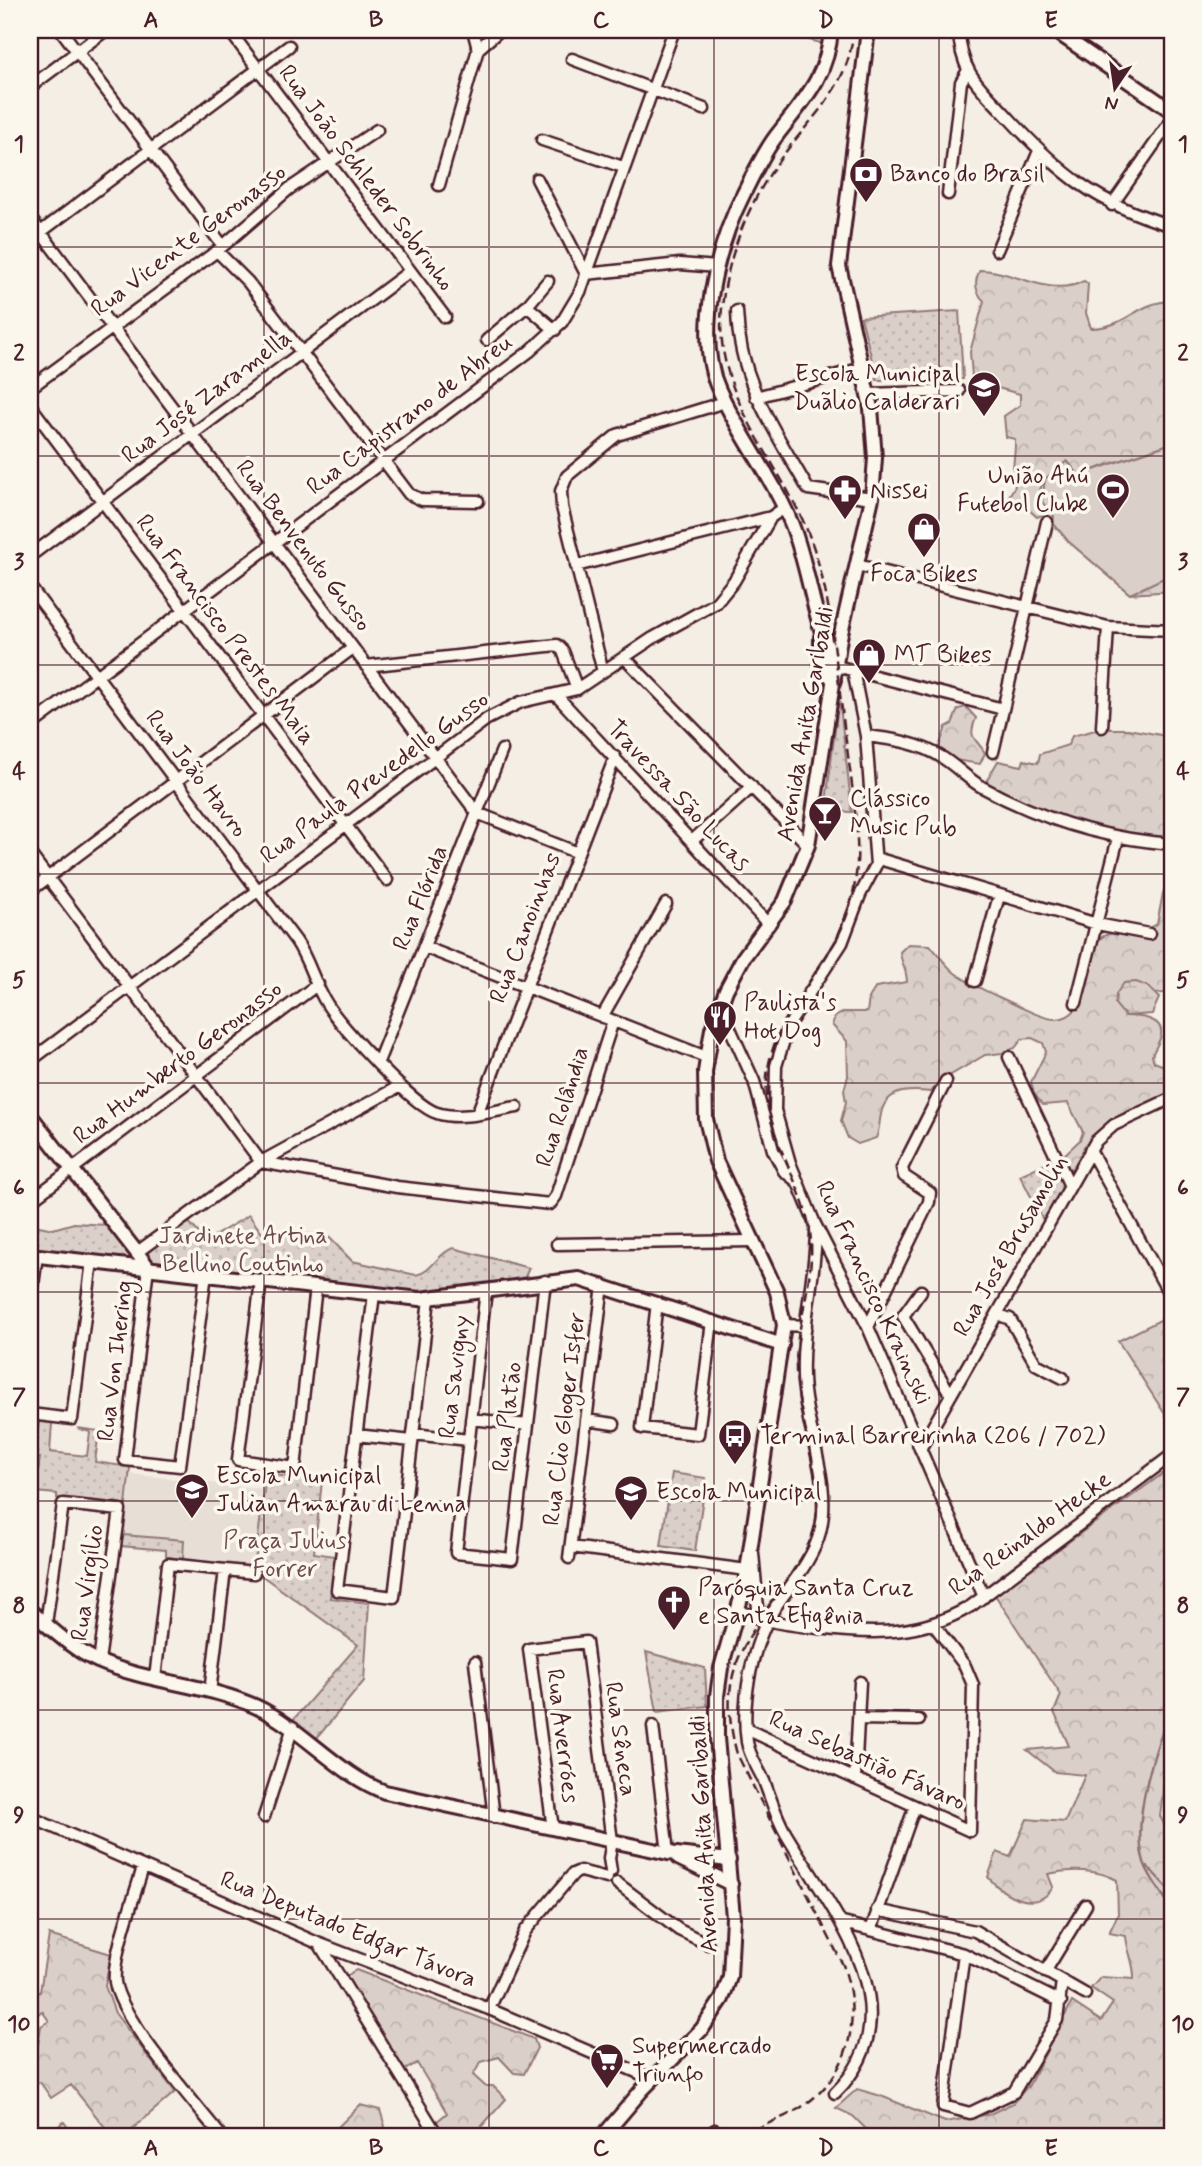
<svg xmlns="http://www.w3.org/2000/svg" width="1202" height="2166" font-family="Mynerve,sans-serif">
<defs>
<pattern id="grass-dots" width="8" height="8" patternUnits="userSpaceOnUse" patternTransform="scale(1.75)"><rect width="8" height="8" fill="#dbd0c9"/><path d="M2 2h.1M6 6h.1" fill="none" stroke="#bdb2ad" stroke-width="1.8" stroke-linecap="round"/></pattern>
<pattern id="forest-crowns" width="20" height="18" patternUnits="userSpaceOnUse" patternTransform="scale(1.75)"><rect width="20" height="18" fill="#dbd0c9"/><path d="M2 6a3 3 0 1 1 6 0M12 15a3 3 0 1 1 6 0" fill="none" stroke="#bdb2ad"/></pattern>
<pattern id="wetland-marsh" width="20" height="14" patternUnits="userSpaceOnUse" patternTransform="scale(1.75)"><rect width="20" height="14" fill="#dbd0c9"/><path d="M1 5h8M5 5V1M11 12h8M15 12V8" fill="none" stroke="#bdb2ad"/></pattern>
</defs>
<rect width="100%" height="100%" fill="#f4eee4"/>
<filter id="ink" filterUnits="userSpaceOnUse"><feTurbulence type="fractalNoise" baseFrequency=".0143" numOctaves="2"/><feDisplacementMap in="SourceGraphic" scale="14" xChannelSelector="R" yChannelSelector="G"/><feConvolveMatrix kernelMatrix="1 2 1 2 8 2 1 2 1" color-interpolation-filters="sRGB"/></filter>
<g filter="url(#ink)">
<path fill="#e7dfd6" d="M130,1474L264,1489L254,1567L183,1559L184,1540L123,1535Z"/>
<path fill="url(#grass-dots)" stroke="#92787a" stroke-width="2" d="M787,30H827V45L786,33Z
M959,311L963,379L877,380L861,317Z
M839,697L852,812L825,811Z
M1051,1161L1064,1186L1044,1222L1020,1175Z
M249,1215L264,1236L320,1234L330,1238L352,1261L416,1275C432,1272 437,1254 453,1248L529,1268L524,1279L426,1295L151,1264L142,1253L187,1220L206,1241Z
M74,1223L107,1225L135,1262L30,1251V1224L53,1229Z
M39,1421L52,1423L50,1452L87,1456L90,1432L77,1428L99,1431L95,1462L130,1467L126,1505L57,1498V1494L35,1492L40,1458L30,1457V1454H35Z
M672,1473L706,1478L695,1551L661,1546Z
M266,1474L322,1481L314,1553L335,1556L330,1598L369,1603L364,1681L317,1738L292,1721L358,1645L254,1570Z
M123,1535L184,1540L183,1559L166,1557V1550L121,1546Z
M646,1652L705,1668L707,1706L657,1712Z"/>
<path fill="url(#forest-crowns)" stroke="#92787a" stroke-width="2" d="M980,270C1015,270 1049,299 1084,281L1088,284L1086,313L1091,328C1129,327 1135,302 1172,301V443L1078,475L1068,462C1043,480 1034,484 1042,515L1037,517L1027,508L1008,505L1006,501L1015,486C1010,472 1016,454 1015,439L1006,437L1004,416L1020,405V394L983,384L972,376L970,352L984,301C975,292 974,281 980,270Z
M1053,523L1172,571V591L1130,594L1068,541Z
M966,707L976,718C967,740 976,737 985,753L980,764L955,760L938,750L946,727L952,724L958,709Z
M1099,729H1128L1172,737V841L1062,822L990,789L987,780L998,761L1022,766L1024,760L1038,763L1040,754L1068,745L1072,736Z
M1172,874V965L1166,972L1172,992L1156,994L1147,986L1125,1016C1136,1016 1164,1017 1161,1035C1160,1042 1154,1049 1152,1056L1154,1062L1172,1069V1093C1149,1103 1122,1112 1102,1129C1089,1140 1086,1166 1067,1170L1062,1157L1080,1140L1083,1132L1068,1103L1043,1105L1034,1094L1031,1082L1046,1052L1043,1043L1032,1038L1022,1039L1015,1048L1002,1053L985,1055L939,1082L931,1092C913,1090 889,1088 882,1110C879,1120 880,1129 876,1138L858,1144L848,1138L841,1121L846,1102L844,1090L848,1076L847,1041L832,1025L835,1017L844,1012H867L869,998L876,987L907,982C907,970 901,963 900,952L908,944L930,945C938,954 946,966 955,973C975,988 996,995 1018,1006C1037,1015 1064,1031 1079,1004C1089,985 1085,953 1101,938C1113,927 1140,936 1157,924L1163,893Z
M1172,1314V1425L1118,1341Z
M1172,1467V1744L1168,1752L1160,1816L1172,1840V2136H873L853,2116L836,2108L857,2089L881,2096L945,2122L990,2114L1013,2103L1029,2085L1072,2002L1101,2021L1113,2003L1091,1988L1101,1977L1134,1979C1135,1965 1127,1951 1126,1936L1109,1933L1118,1914L1117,1880C1097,1869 1070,1869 1048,1874L1053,1887C1037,1914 1004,1896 988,1877L997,1852L1010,1857L1027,1819L1065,1822L1085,1775L1055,1772L1027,1750L1069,1746L1054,1712L1061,1695L995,1595Z
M49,1935L111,1954L105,1986L115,2013L175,2092L131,2130V2136H100L109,2132L71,2085L51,2098L40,2082L30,2088V2056L37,2051L41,2026L49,2021L42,2011L30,2020V1991L40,1992Z
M356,1970L534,2039L537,2048L524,2074L514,2073L499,2057L481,2062L473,2075L485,2086H493L506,2099L473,2136H443L435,2123L447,2113L417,2063L403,2071L345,1977Z
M360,2105L380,2110L385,2126L380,2134L329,2136Z
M64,2122L74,2136H45Z"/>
<path fill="url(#wetland-marsh)" stroke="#92787a" stroke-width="2" d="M1136,982L1147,986L1159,998L1152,1014L1125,1016L1115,1004L1116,994L1124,983Z"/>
<path fill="#dbd0c9" stroke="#92787a" stroke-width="2" d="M1172,443V574L1130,594L1068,541L1053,523L1054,516L1042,502L1045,479L1067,461L1079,475Z"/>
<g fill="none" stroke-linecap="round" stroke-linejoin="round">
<path stroke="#8d7174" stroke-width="2.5" d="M1172,1707C1155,1746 1131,1820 1144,1862C1149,1878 1164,1895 1172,1910
M1148,1867L1172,1893"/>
<g stroke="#4a1f2b" stroke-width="15">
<path id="minor" d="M61,30L223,246
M229,30L445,317
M959,30C960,72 979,86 1006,115C1060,174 1095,203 1172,226
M478,49L500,30
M572,59L704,109
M30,87L106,30
M542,140L623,167
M537,179L586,274L680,264L717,267
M439,185L478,49L473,30
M948,194L961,82L967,72
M1112,205L1172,119
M30,218L477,813L578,853
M30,240L289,46
M997,250L1039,151
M217,251L248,282L409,494L422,500L478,501
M527,306L555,330
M737,311C739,381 774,429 808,489L872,498
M487,340L527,306L548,281
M30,388L217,251L289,189L377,130
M869,394L959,391
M756,397L863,368
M30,405L387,880
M30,556L410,271
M857,565L1108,627L1172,630
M576,566L771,517L784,508
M30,587L296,941C309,960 314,984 327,1004C340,1026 414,1107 437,1113C462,1121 492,1111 517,1107
M624,657L808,845
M366,666L557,645L563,651L577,689
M836,666L1003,709
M853,670L866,736L876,865L860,895L842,943L789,1024L776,1066L775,1110L790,1163L815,1224L868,1327L984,1597
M603,672L562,507L561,491L567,476L617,435L725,402
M556,695L769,925
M30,726L530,351L562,322L580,292L674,30
M1102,727L1108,627
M866,736C893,739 920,743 943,758C957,767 968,779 982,787C1042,820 1105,839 1172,844
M993,752L1047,522
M692,841L752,787
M30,854L261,1162L397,1187L550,1204L556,1196L613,1021
M876,858L1097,924L1149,934
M30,891L353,648
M424,947L706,1057
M975,981L999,896
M1076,1003L1118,838
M716,1016L729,1026L754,1081L773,1150L784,1171L798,1182
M602,1017L666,904
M1009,1057L1070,1186
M30,1061L487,719L521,702L577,689L653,638L716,603L734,581L771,517
M378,1062L502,750
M477,1114L615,757
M1090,1150L1171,1297
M30,1201L318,984
M816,1228C816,1277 801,1326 803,1376C804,1427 833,1481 820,1532C813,1560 790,1585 774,1609C752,1644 741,1701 747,1742C749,1755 758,1768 764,1781C771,1799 776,1817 786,1834C831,1910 919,2011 835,2093
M557,1244L752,1241
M136,1253L261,1162L400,1086
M148,1267L125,1460L180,1466L206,1274
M261,1281L238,1460L295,1468L316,1287
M486,1290L456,1553L512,1559L545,1281
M921,1291L903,1316L951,1395
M374,1294L337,1590L394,1597L429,1299
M657,1303L642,1428L698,1434L712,1321
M30,1308L37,1255
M997,1314L1010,1319L1036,1364L1063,1378
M784,1325L806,1326
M868,1327L929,1202L930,1193L904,1176L902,1168L946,1081
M30,1414L72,1419L92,1261
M471,1419L528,1425
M586,1420L614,1424
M413,1434L469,1440
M356,1435L412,1441
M920,1449L1096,1141L1114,1125L1172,1098
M571,1547L747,1570
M753,1553L759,1619
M569,1558L603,1285
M739,1611C765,1622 790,1625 818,1628C874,1635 921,1636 971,1606L1172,1455
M46,1624L63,1504L120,1510L99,1661
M475,1662L494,1817
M155,1679L168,1564L254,1573
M210,1692L225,1570
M858,1719L919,1720
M653,1726L668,1853
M746,1729L970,1831L973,1685L965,1666L934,1625
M855,1779L860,1682
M30,1817L320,1944L489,2009L653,2079
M264,1817L293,1727
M553,1829L529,1649L586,1642L612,1841L609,1858L611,1871
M143,1867C135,1896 112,1955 115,1982C120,2019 196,2104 221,2136
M617,1883L679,1930L708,1944
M877,1910L975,1931L1085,1994
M843,1923L964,1954L1061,2002
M871,1930L915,1806
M320,1945L438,2136
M964,1954L943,2106L970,2113L1014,2092L1057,2020L1062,1981
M1045,1972L1086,1905
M489,2009L525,1931L573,1874L580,1871L607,1878
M30,2127L35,2136
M708,2136L715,2130"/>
</g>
<g stroke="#4a1f2b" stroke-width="18">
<path id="major" d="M831,30C828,76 803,101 777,135C763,153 753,175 743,195C717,246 694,336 719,390C740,437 773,477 792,525C810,571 813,622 836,666
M1054,30L1172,111
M821,637V664L834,681
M30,1115L148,1267
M30,1255L420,1299L579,1279L782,1345
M30,1611C51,1628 73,1650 98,1661C149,1683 207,1684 257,1707C303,1729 339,1775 385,1792L668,1853L729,1860
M678,1858L731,1884
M603,2136L642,2090L702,2029L722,1999L730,1977L733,1917L717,1738V1696L721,1668L745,1584L784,1325L777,1292L716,1161L706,1119L705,1072L712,1029L726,990L743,958L785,901L808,845L840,638L872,498L875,458L871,408L839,266L868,30"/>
</g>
<use href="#minor" stroke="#fbf7ec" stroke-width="10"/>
<use href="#major" stroke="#fbf7ec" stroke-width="12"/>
<path stroke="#4a1f2b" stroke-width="2.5" stroke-dasharray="10 5" stroke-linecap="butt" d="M740,2136C758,2127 777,2121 795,2111C849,2080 863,2022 843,1965L737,1754C713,1665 751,1638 794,1569C804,1554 814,1537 816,1519C823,1467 795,1416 796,1364C797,1319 818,1270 809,1226C799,1173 762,1133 767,1076C773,1023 808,989 833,945C852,913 859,876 857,839C855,796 847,753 842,710C835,655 831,599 813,546C786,465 712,400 722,308C727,260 745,211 772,171C803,123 851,90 853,30"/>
</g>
</g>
<path fill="none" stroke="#4a1f2b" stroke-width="2" stroke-opacity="0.55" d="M264,30V2136M489,30V2136M714,30V2136M939,30V2136M30,247H1172M30,456H1172M30,665H1172M30,874H1172M30,1083H1172M30,1292H1172M30,1501H1172M30,1710H1172M30,1919H1172"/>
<defs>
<g id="bank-pin" transform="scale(1.75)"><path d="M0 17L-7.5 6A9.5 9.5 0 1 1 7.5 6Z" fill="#4a1f2b" stroke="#fbf7ec"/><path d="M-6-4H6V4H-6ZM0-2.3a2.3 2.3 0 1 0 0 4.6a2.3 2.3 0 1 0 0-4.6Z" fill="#fff"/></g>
<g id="school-pin" transform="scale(1.75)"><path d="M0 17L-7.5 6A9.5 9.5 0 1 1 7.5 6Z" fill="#4a1f2b" stroke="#fbf7ec"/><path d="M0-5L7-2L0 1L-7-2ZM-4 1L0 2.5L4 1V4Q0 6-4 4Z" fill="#fff"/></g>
<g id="stadium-pin" transform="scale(1.75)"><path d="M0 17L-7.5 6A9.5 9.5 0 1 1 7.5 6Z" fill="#4a1f2b" stroke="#fbf7ec"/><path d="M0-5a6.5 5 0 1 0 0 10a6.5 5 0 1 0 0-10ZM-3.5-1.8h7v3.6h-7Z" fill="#fff"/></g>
<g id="pharmacy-pin" transform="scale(1.75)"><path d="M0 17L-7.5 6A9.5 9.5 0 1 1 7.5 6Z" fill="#4a1f2b" stroke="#fbf7ec"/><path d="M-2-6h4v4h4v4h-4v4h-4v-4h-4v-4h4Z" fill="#fff"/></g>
<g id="shop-pin" transform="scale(1.75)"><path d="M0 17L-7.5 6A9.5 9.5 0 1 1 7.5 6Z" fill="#4a1f2b" stroke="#fbf7ec"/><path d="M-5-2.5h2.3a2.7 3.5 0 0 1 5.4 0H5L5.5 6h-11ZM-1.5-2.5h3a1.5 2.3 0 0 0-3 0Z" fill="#fff"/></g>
<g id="bar-pin" transform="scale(1.75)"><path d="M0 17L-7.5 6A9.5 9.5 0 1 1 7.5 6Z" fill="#4a1f2b" stroke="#fbf7ec"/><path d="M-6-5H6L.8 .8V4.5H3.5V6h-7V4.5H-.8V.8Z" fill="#fff"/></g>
<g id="restaurant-pin" transform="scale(1.75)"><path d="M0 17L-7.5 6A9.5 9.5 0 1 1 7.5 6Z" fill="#4a1f2b" stroke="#fbf7ec"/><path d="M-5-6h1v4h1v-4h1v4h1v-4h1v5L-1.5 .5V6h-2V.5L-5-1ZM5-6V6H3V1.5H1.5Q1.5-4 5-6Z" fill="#fff"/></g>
<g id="bus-pin" transform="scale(1.75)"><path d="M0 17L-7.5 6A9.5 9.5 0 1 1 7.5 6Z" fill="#4a1f2b" stroke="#fbf7ec"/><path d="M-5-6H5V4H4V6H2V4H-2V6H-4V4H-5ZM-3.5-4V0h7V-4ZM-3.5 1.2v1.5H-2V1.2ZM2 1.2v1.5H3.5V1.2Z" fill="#fff"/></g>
<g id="church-pin" transform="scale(1.75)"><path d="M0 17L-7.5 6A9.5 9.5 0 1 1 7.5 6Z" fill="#4a1f2b" stroke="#fbf7ec"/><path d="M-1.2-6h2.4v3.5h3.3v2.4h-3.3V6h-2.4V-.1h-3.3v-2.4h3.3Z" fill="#fff"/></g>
<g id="supermarket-pin" transform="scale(1.75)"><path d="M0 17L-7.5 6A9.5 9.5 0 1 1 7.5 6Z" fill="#4a1f2b" stroke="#fbf7ec"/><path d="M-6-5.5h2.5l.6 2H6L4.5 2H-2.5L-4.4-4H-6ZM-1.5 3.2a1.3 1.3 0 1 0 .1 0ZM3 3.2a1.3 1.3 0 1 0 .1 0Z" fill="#fff"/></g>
</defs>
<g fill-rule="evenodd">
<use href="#bank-pin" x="866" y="174"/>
<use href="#school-pin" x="984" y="388"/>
<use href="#stadium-pin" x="1113" y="490"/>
<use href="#pharmacy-pin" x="845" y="491"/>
<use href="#shop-pin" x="924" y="529"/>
<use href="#shop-pin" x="869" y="655"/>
<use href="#bar-pin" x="825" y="813"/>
<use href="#restaurant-pin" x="720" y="1017"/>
<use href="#bus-pin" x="735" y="1436"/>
<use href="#school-pin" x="192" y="1490"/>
<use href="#school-pin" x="631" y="1492"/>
<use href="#church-pin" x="674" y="1602"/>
<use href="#supermarket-pin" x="607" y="2060"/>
</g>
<g text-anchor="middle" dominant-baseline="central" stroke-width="7" stroke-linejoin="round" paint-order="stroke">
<g font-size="24" fill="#4a1f2b" stroke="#fbf7ec" text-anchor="start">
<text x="890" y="174">Banco do Brasil</text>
<text x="960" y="374" text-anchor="end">Escola Municipal<tspan x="960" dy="28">Duãlio Calderari</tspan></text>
<text x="1088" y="476" text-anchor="end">União Ahú<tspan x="1088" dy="28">Futebol Clube</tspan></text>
<text x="870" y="491">Nissei</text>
<text x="924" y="574" text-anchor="middle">Foca Bikes</text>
<text x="894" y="655">MT Bikes</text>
<text x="850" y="799">Clássico<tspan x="850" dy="28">Music Pub</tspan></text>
<text x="744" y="1003">Paulista's<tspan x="744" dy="28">Hot Dog</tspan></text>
<text x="760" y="1436">Terminal Barreirinha (206 / 702)</text>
<text x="216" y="1476">Escola Municipal<tspan x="216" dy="28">Julian Amarau di Lenna</tspan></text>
<text x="656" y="1492">Escola Municipal</text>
<text x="698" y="1588">Paróquia Santa Cruz<tspan x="698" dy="28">e Santa Efigênia</tspan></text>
<text x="632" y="2046">Supermercado<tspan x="632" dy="28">Triunfo</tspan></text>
</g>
<g font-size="24" fill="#4a1f2b" stroke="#fbf7ec">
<text transform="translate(366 178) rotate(53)">Rua João Schleder Sobrinho</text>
<text transform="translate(189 241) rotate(-37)">Rua Vicente Geronasso</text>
<text transform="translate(207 397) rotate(-37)">Rua José Zaramella</text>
<text transform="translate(410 415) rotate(-37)">Rua Capistrano de Abreu</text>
<text transform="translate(303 546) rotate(53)">Rua Benvenuto Gusso</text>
<text transform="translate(225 630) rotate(53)">Rua Francisco Prestes Maia</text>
<text transform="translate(806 724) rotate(-80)">Avenida Anita Garibaldi</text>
<text transform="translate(196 774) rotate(53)">Rua João Havro</text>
<text transform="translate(375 778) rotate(-36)">Rua Paula Prevedello Gusso</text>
<text transform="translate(678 796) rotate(47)">Travessa São Lucas</text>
<text transform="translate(421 898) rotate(-68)">Rua Flórida</text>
<text transform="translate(526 928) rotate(-69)">Rua Canoinhas</text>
<text transform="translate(178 1063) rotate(-37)">Rua Humberto Geronasso</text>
<text transform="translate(563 1107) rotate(-72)">Rua Rolândia</text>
<text transform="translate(1011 1246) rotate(-60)">Rua José Brusamolin</text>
<text transform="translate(873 1293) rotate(65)">Rua Francisco Krainski</text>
<text transform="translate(116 1361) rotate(-83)">Rua Von Ihering</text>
<text transform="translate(455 1377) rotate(-83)">Rua Savigny</text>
<text transform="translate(508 1417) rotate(-83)">Rua Platão</text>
<text transform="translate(565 1419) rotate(-83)">Rua Clio Gloger Isfer</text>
<text transform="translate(1030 1534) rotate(-36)">Rua Reinaldo Hecke</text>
<text transform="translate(88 1583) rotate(-82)">Rua Virgílio</text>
<text transform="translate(562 1736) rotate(83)">Rua Averróes</text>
<text transform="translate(620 1739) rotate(82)">Rua Sêneca</text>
<text transform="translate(867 1761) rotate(24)">Rua Sebastião Fávaro</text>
<text transform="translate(704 1834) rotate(-93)">Avenida Anita Garibaldi</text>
<text transform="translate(348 1930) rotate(22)">Rua Deputado Edgar Távora</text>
</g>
<g font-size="24" fill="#6e4b52" stroke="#fbf7ec">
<text x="243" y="1236">Jardinete Artina<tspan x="243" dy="28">Bellino Coutinho</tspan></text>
<text x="285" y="1541">Praça Julius<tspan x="285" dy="28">Forrer</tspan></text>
</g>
</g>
<rect width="1202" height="2166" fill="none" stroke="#fbf7ec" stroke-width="77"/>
<g transform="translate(1115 88) rotate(193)" stroke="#fbf7ec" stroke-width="5" paint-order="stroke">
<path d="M0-5L12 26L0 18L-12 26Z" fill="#4a1f2b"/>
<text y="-10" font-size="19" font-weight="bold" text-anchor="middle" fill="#4a1f2b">N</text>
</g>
<rect x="38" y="38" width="1126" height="2090" fill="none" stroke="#4a1f2b" stroke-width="2.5"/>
<g font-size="23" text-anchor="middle" font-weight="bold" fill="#4a1f2b">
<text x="151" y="27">A</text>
<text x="376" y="27">B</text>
<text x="601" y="27">C</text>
<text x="826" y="27">D</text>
<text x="1051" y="27">E</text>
<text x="19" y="151">1</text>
<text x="1183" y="151">1</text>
<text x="19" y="360">2</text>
<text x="1183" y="360">2</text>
<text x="19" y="569">3</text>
<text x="1183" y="569">3</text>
<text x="19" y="778">4</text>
<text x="1183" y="778">4</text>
<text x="19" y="987">5</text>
<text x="1183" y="987">5</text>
<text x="19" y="1195">6</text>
<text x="1183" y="1195">6</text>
<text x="19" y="1404">7</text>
<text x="1183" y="1404">7</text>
<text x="19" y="1613">8</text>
<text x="1183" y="1613">8</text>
<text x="19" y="1822">9</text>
<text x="1183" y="1822">9</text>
<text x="19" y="2031">10</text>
<text x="1183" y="2031">10</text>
<text x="151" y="2155">A</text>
<text x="376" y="2155">B</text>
<text x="601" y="2155">C</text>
<text x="826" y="2155">D</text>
<text x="1051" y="2155">E</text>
</g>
</svg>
